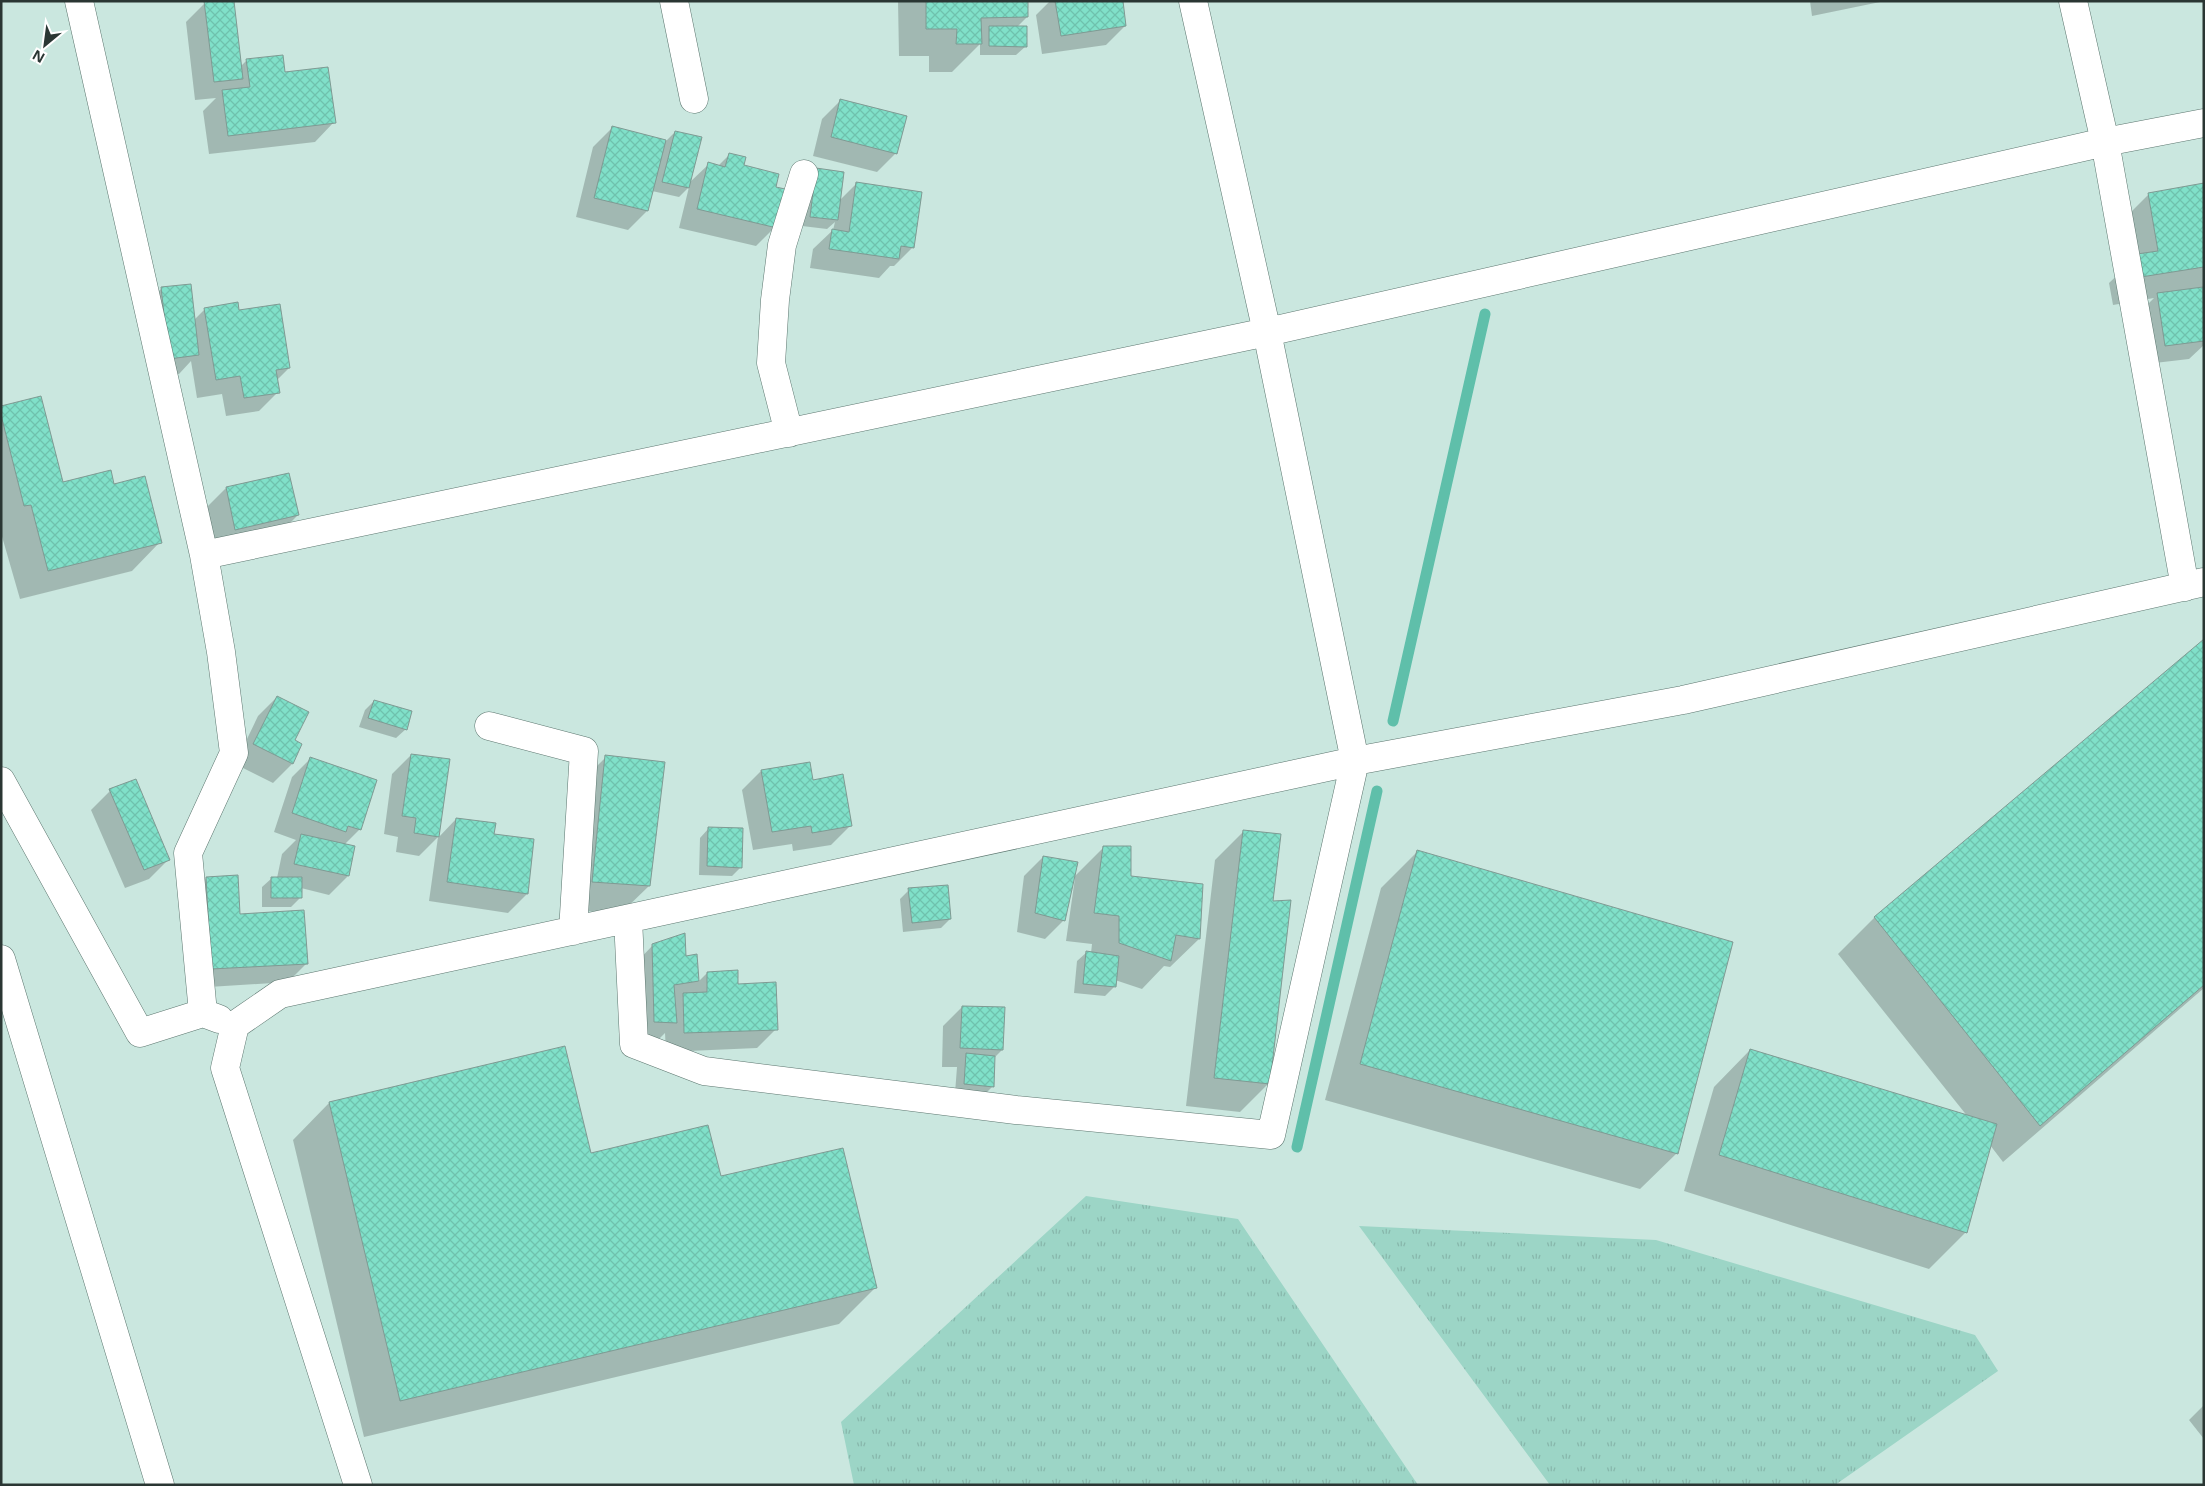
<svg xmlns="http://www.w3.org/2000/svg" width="2205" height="1486" font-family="'Open Sans',sans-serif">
<defs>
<pattern id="grass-tufts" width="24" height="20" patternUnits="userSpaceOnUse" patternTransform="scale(1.25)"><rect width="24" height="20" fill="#9cd5c6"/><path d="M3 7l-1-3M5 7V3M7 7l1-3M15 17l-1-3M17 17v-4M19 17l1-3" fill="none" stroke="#87b7ab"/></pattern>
<pattern id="building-cross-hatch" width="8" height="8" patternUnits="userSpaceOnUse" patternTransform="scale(1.25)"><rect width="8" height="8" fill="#80e0c9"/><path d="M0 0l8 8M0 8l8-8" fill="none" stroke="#6fc1ad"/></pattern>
</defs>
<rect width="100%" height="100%" fill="#cae7df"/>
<path fill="url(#grass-tufts)" d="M1086,1196L1238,1219L1418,1485H854L841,1422Z
M1359,1226L1656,1240L1975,1335L1998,1371L1835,1485H1550Z"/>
<path fill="#0003" d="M898,1H1027V17L1017,27L1026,46L1016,55H980V44L952,72H929V56H899Z
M1050,1H1122L1125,26L1106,45L1042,54L1036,15Z
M1810,1H1885L1812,16Z
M205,3L240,67L247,60L284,73L334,122L315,142L209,154L203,111L216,98L195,100L186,22Z
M841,100L896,153L877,172L813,156L822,119Z
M612,128L666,141L675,132L689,183L709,164L718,166L729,155L742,166L775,227L756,246L679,228L689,187L679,197L652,191L647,211L628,230L576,217L593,147Z
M807,179L839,201L856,184L913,247L894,266H890L879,278L810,268L813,249L833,230L835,222L827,229L802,226Z
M2204,185V345L2189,359L2146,364L2139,313L2154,298L2113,305L2109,283L2128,265L2121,222L2149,194Z
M162,288L194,320L205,309L238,312L289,368L276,381L278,392L259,411L226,416L222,394L197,398L191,361L179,374L150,377L143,307Z
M1,407L62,484L113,485L160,542L132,571L20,599L1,533Z
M226,488L298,515L279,534L217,548L207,507Z
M2203,641L2204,988L2003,1162L1990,1145L1966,1232L1929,1269L1684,1191L1714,1087L1750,1050L1968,1117L1838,954L1874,918Z
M277,697L293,741L301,745L292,764L273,783L235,764L258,716Z
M374,701L406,729L396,738L359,727L365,710Z
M411,755L448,760L438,838L456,819L493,835L527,894L508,913L429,901L438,837L419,856L396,852L398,837L384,834L392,774Z
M606,757L649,886L620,914L564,909L578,785Z
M311,758L360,829L344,845L348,876L329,895L301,888L300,898L291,907H262V887L272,878H277L282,854L296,840L274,832L292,777Z
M761,771L812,781L850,826L831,845L793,851L792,844L753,850L742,790Z
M110,791L168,860L149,879L125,888L91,810Z
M709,828L741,867L732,876L699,875L700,838Z
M1243,832L1272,903L1268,1084L1240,1112L1186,1106L1215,860Z
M1104,847L1129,877L1201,885L1199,939L1170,967L1164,966L1142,989L1115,980L1114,987L1105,996L1074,993L1077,961L1087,952L1091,953L1092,944L1066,941L1075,878H1073L1064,920L1045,939L1017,932L1024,876L1043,857L1073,878Z
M1417,852L1677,1153L1640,1189L1325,1100L1381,888Z
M206,878L239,915L307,963L288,982L193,988L187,897Z
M909,890L950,919L941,928L903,932L900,899Z
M653,945L685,957L696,956L698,982L707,973L736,986L776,1029L757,1048L666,1052L665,1033L657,1041H636L634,965Z
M962,1007L1002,1050L994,1058L993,1086L983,1096L955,1093L957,1067H942L943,1026Z
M564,1048L590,1154L720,1178L876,1287L839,1324L364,1437L293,1140L329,1103Z
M2204,1405V1439L2189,1420Z"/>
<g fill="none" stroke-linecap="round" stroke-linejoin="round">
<path stroke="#5fbfaa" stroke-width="11" d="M1393,721L1485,314
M1297,1147L1377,791"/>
</g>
<path fill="url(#building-cross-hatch)" stroke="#7f9a93" d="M204,1H234L243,79L214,82Z
M926,1H1028V17L981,18L982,44H956L957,29H926Z
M1055,1H1123L1126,26L1061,36Z
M989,26H1027V47L989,46Z
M283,55L285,72L328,67L336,123L228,136L222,90L250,87L246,59Z
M840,99L907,116L897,154L831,137Z
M612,126L666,140L648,211L594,198Z
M675,131L702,137L689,188L662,182Z
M729,153L746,157L744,165L779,174L776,187L785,189L777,228L697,209L708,162L725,167Z
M816,168L844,172L838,220L810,217Z
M856,182L922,192L914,248L901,246L899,259L829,249L832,229L849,232Z
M2204,183V267L2141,277L2137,254L2158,251L2148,193Z
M191,284L199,355L169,359L161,287Z
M2203,287L2204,341L2165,346L2157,293Z
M238,302L239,310L280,304L290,368L276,370L280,393L244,398L240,376L216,380L204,308Z
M41,396L63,482L111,470L114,484L145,476L162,543L48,571L31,505L24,506L1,415V406Z
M289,473L299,515L235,530L226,487Z
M2204,639V985L2040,1126L1874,917Z
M277,696L309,712L295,740L302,744L293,764L253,744Z
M374,700L412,711L407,730L368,718Z
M411,754L450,759L439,837L414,833L416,818L402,816Z
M605,755L665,762L650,886L592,882Z
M310,757L377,780L361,830L348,826L346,832L292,813Z
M810,762L813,780L843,774L852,826L812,833L811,826L772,832L761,770Z
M136,779L170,860L144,870L109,789Z
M456,818L496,823L494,834L534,839L528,894L447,882Z
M708,827L743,828L742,868L707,866Z
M1243,830L1281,834L1273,901L1291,900L1270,1084L1214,1078Z
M301,834L355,846L349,876L294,864Z
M1103,846H1131V876L1203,884L1200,939L1176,935L1171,961L1119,943V916L1094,913Z
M1417,850L1733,942L1678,1154L1360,1064Z
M1043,856L1078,862L1065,921L1035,913Z
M238,875L240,914L304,910L308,964L211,969L206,877Z
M271,877H302V898H271Z
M948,885L951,919L912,923L908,888Z
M685,933L686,956L697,954L699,981L674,985L677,1023L654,1022L652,944Z
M1086,951L1119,956L1116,987L1083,984Z
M738,970V984L776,982L778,1030L684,1033L683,993L707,992V972Z
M962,1006L1005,1007L1003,1050L960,1048Z
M565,1046L591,1153L708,1125L721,1176L843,1148L877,1288L400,1401L329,1102Z
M1750,1049L1997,1124L1967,1233L1719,1155Z
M966,1053L995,1056L994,1087L964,1084Z"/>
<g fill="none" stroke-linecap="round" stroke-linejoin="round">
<g stroke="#5c766f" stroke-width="29">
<path id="minor" d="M79,1L204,555L221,652L234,753L188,853L203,1013
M674,1L694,99
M2073,1L2105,142L2185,587
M789,433L771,363L775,300L782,245L804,174
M204,555L1267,332L2105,142L2204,123
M489,726L584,751L573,931
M1,781L140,1033L203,1013L219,1019
M628,919L634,1044L704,1071L1016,1110L1271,1135L1355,761L1267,332L1193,1
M1,959L160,1485
M358,1485L225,1068L235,1025L280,994L1355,761L1683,700L2204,582"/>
</g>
<use href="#minor" stroke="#fff" stroke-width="28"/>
</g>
<rect width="2205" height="1486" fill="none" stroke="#2a3633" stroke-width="5"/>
<g transform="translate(45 45) rotate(209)" stroke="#ffffff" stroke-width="4" paint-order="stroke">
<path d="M0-4L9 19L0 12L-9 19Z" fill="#2a3633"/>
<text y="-8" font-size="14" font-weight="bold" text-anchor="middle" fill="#2a3633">N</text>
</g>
</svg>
